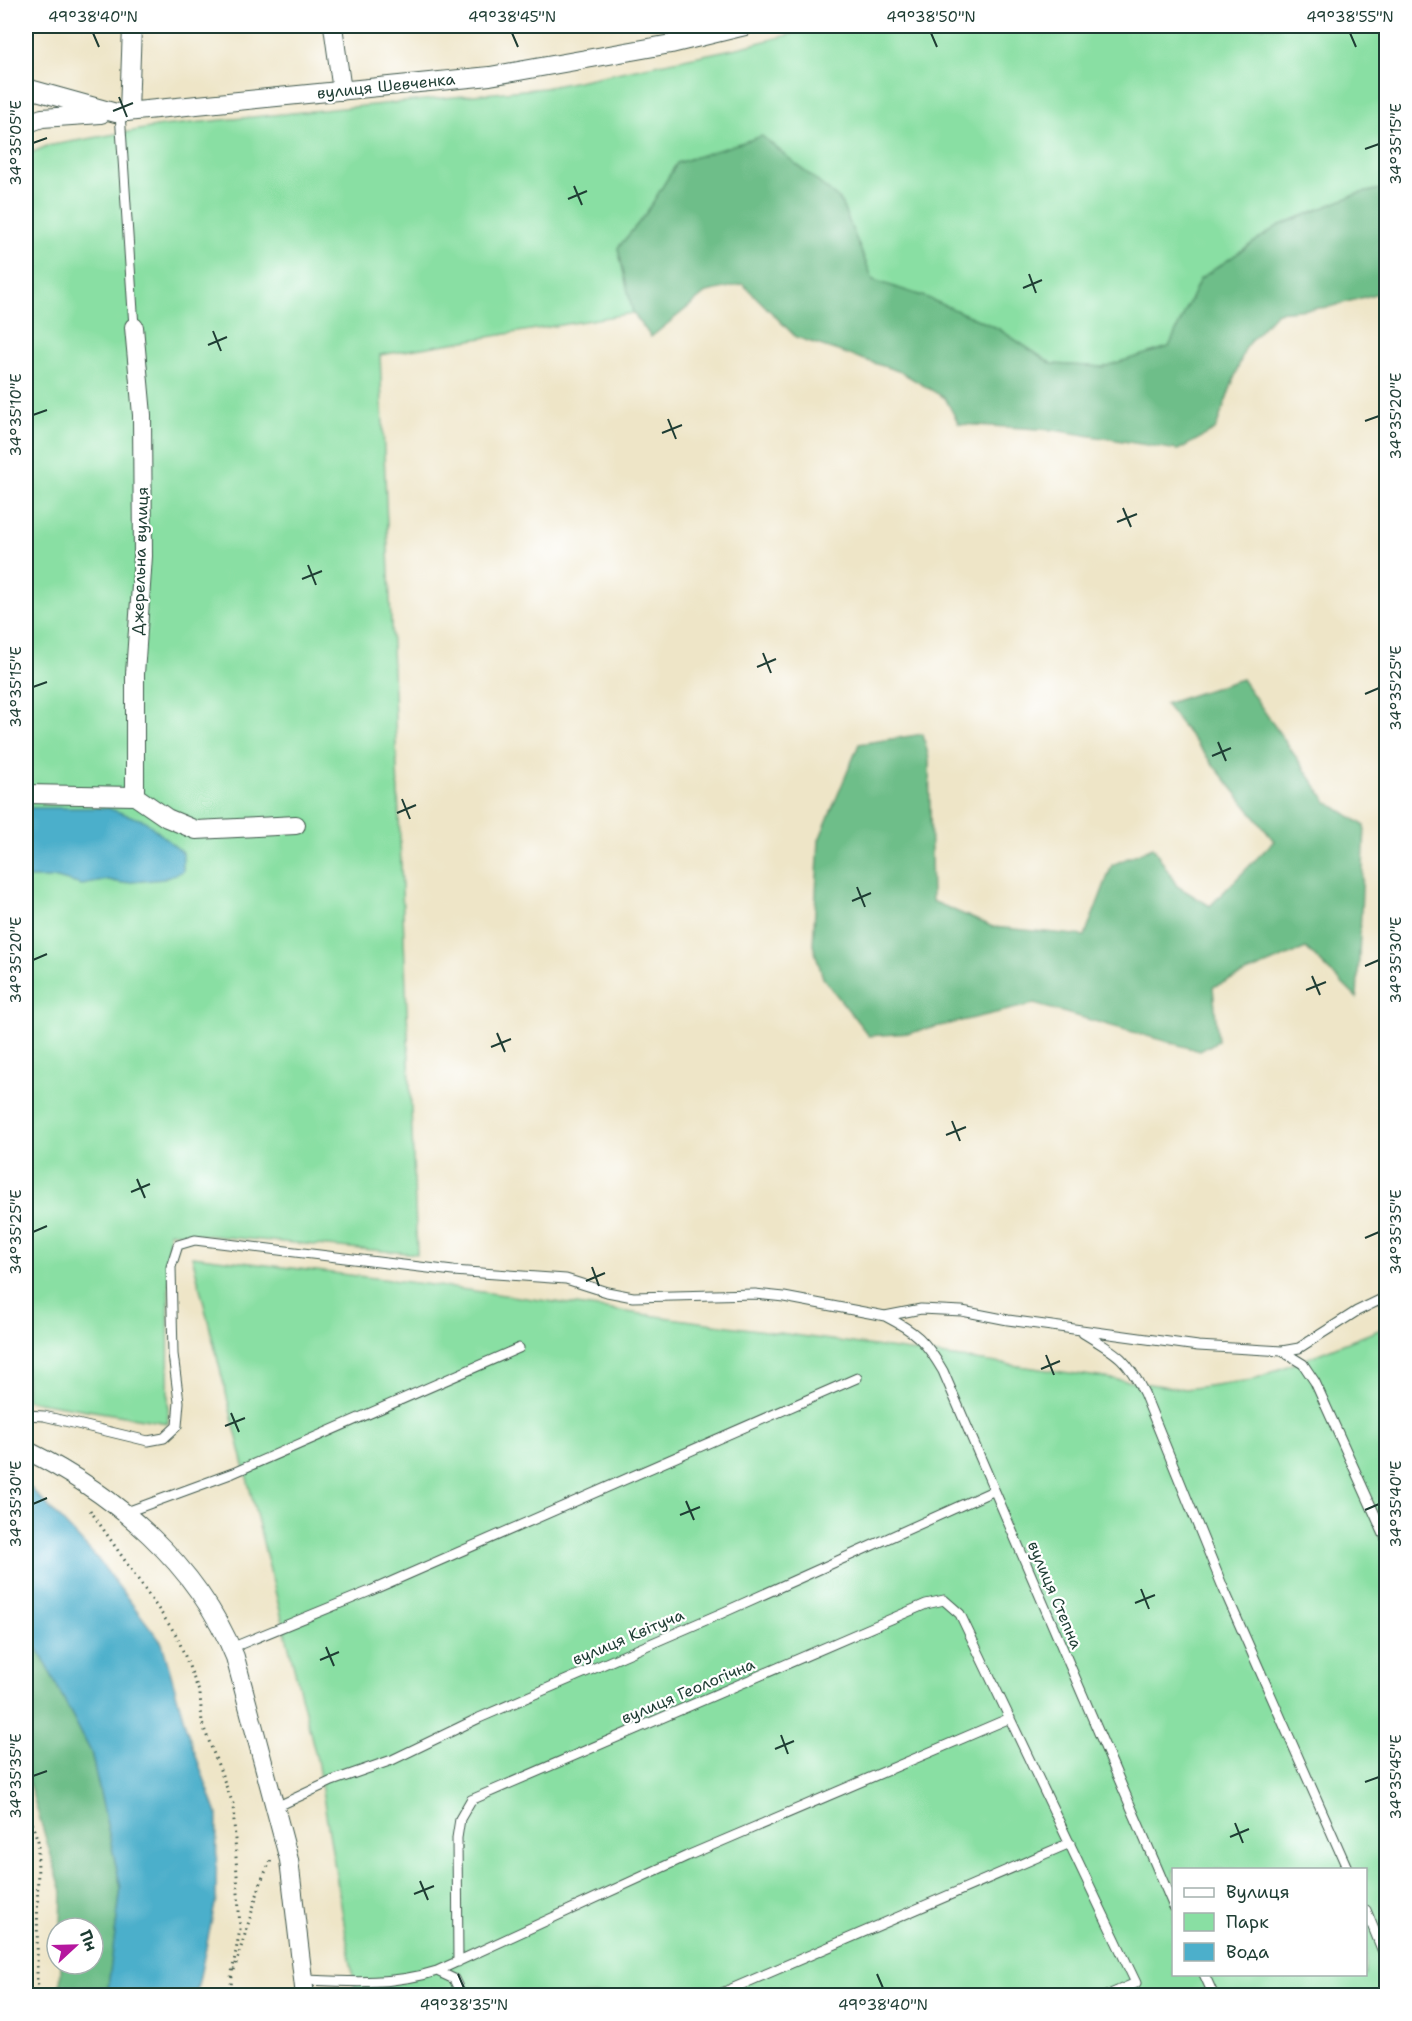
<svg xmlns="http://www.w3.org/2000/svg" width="1412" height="2021" font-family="'Shantell Sans',sans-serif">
<rect width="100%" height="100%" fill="#fff"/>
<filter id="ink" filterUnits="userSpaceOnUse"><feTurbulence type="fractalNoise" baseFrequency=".0167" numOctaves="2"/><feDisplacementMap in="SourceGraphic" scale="12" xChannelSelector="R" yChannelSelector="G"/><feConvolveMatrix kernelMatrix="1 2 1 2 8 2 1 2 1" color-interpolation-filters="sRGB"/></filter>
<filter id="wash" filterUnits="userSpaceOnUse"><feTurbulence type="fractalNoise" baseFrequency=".008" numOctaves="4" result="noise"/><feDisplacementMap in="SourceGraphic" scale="24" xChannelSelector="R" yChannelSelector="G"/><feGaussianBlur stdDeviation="1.35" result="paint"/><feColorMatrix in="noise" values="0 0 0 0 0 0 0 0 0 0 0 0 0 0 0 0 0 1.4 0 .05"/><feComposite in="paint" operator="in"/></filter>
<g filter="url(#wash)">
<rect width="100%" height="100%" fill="#eee5c7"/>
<path fill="#89dfa3" stroke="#548e6c" stroke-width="1.5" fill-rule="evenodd" d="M822,26H1386V188L1357,194L1278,226L1200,279L1169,347L1103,367L1052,364L997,328L925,297L873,280L840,200L645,215L618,248L633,313L380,355L417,1254L169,1232L168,1423L26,1400V155L47,146L162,126L544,88L742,47Z
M192,1256L424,1284L1185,1389L1252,1380L1386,1327V1995H356L317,1760ZM1174,1870H1366V1974H1174Z"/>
<path fill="#6ebe89" stroke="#467e5e" stroke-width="1.5" d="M762,136L840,200L873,280L925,297L997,328L1052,364L1103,367L1169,347L1200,279L1278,226L1357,194L1386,188V291L1329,307L1277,312L1246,346L1215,430L1178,450L1054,430L959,424L945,398L901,372L796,337L743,284L707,292L651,337L633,313L618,248L645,215L677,163Z
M1242,679L1327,802L1365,826L1357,998L1306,948L1213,987L1218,1041L1200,1051L1034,1004L910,1033L869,1036L823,978L813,945L819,840L859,744L923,734L929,759L932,901L993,927L1085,936L1112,865L1153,847L1177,886L1210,906L1274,841L1165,704Z
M26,1634L39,1651L91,1752L121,1888L107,1995H60L61,1964H93V1928H61L62,1891L26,1774Z"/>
<path fill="#4cafcb" stroke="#367680" stroke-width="1.5" d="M26,808H107L145,821L183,853V871L163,879L122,883L108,880L82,885L57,878H26Z
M26,1483L96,1557L162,1643L187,1731L217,1814L216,1900L196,1995H107L121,1888L91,1752L39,1651L26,1634Z"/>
</g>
<g filter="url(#ink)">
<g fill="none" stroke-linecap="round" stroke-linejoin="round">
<g stroke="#3e564a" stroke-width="11">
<path id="lane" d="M120,113L134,327
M885,1316C916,1332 925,1340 943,1371L1174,1907
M1083,1333C1116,1353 1126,1357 1144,1393L1222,1585L1348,1870
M1282,1351L1303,1364L1315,1382L1386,1539
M26,1415L44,1416L148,1441L164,1438L177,1426L179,1402L173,1354L171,1267L178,1245L195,1240L453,1271L566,1279L607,1292L633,1297L755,1294L784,1297L885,1316L921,1309L962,1311L1008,1320L1198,1346L1282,1351L1299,1348L1357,1311L1386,1297
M124,1513L233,1473L519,1348
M231,1648L370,1591L857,1378
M274,1808L332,1781L392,1760L479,1718L722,1613L993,1491
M1366,1910L1386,1959
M458,1962L457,1838L460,1819L471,1800L926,1604L944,1600L960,1614L1136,1983L1106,1996
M437,1971L454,1979L462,1996
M1204,1974L1214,1996
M303,1980C349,1982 393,1985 437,1971L687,1856L1010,1718
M715,1996L1070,1843"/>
</g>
<g stroke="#3e564a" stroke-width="20">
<path id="street" d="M333,26L342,91
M26,88L116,113L490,76L671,44L745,26
M129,112L132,26
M26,124L42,118L101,114
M134,327L142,415L143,556L135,674V796
M26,794L135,796L167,818L196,830L296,825
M26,1450C115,1494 197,1564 235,1657L289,1860L305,1996"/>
</g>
<path stroke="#3e564a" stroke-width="3" stroke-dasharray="1.5 4.5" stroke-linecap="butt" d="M90,1510L177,1636L200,1694L202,1723L233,1804L240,1929L231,1978
M26,1806L38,1841L37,1980L41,1996
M234,1970L262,1879L271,1860
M230,1996L232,1976"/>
<use href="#lane" stroke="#fff" stroke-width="9"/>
<use href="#street" stroke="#fff" stroke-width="18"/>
</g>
</g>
<path fill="none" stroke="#1f3d34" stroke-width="2" d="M93,33L99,47M512,33L518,47M931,33L937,47M1350,33L1356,47M119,97L127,117M113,111L133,103M33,143L47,138M1365,149L1379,144M574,186L582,205M568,199L587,191M1029,274L1036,293M1023,288L1042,280M213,331L221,351M208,345L227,337M33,415L47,410M668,419L676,439M1365,421L1379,416M662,433L682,425M1123,508L1131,527M1117,522L1137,514M308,565L316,585M302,579L322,571M763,653L771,673M757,667L776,659M33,687L47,682M1365,694L1379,688M1218,742L1226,761M1212,756L1231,748M402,799L410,819M397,813L416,805M857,887L865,907M852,901L871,893M33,960L47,954M1365,966L1379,960M1312,976L1320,995M1306,990L1326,982M497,1033L505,1052M491,1047L511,1039M952,1121L960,1141M946,1135L966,1127M137,1179L145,1198M131,1192L150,1184M33,1232L47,1226M1365,1238L1379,1232M592,1267L599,1286M586,1281L605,1273M1046,1355L1054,1375M1041,1369L1060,1361M231,1413L239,1432M225,1426L245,1418M686,1501L694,1520M33,1504L47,1498M1365,1510L1379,1504M680,1515L700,1507M1141,1589L1149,1609M1135,1603L1155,1595M326,1647L334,1666M320,1660L339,1652M781,1735L788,1754M775,1749L794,1741M33,1776L47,1771M1365,1782L1379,1777M1235,1823L1243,1843M1230,1837L1249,1829M420,1881L428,1900M414,1894L434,1886M458,1974L464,1988M877,1974L883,1988"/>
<g text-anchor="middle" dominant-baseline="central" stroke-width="4.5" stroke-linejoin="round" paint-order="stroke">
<g font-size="16" fill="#1f3d34" stroke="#fff">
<text transform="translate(386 86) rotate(-6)">вулиця Шевченка</text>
<text transform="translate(140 561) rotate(-88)">Джерельна вулиця</text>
<text transform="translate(1055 1595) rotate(67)">вулиця Степна</text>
<text transform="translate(628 1637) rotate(-23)">вулиця Квітуча</text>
<text transform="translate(688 1691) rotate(-23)">вулиця Геологічна</text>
</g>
</g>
<rect width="1412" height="2021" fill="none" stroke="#fff" stroke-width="66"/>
<rect x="1172" y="1868" width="195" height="108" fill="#ffffff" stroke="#a5b1ae" stroke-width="1.5"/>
<rect x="1184" y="1888" width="30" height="9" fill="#ffffff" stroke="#a5b1ae" stroke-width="1.5"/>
<text x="1226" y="1898" font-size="18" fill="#1f3d34">Вулиця</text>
<rect x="1184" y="1913" width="30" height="18" fill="#89dfa3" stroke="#a5b1ae" stroke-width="1.5"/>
<text x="1226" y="1928" font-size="18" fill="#1f3d34">Парк</text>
<rect x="1184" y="1943" width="30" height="18" fill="#4cafcb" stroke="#a5b1ae" stroke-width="1.5"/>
<text x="1226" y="1958" font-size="18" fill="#1f3d34">Вода</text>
<g transform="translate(75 1946) rotate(68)"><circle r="28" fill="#ffffff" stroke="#a5b1ae" stroke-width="1.5"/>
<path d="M0-4.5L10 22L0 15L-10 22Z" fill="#b5179e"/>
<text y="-9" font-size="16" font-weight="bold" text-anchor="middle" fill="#1f3d34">Пн</text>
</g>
<rect x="33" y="33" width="1346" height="1955" fill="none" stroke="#1f3d34" stroke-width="2"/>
<g font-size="15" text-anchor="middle" fill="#1f3d34">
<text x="93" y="22">49°38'40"N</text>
<text x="512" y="22">49°38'45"N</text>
<text x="931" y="22">49°38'50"N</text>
<text x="1350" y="22">49°38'55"N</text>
<text transform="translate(16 143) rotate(-90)" y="5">34°35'05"E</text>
<text transform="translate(1396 144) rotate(-90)" y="5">34°35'15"E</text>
<text transform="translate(16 415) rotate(-90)" y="5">34°35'10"E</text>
<text transform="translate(1396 416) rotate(-90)" y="5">34°35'20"E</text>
<text transform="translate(16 687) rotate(-90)" y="5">34°35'15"E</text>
<text transform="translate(1396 688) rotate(-90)" y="5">34°35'25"E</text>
<text transform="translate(16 960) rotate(-90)" y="5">34°35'20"E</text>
<text transform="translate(1396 960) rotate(-90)" y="5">34°35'30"E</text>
<text transform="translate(16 1232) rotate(-90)" y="5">34°35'25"E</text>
<text transform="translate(1396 1232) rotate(-90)" y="5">34°35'35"E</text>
<text transform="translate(16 1504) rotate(-90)" y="5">34°35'30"E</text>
<text transform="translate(1396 1504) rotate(-90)" y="5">34°35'40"E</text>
<text transform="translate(16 1776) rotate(-90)" y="5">34°35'35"E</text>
<text transform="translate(1396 1777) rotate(-90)" y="5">34°35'45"E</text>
<text x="464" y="2010">49°38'35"N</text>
<text x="883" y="2010">49°38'40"N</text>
</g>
</svg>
